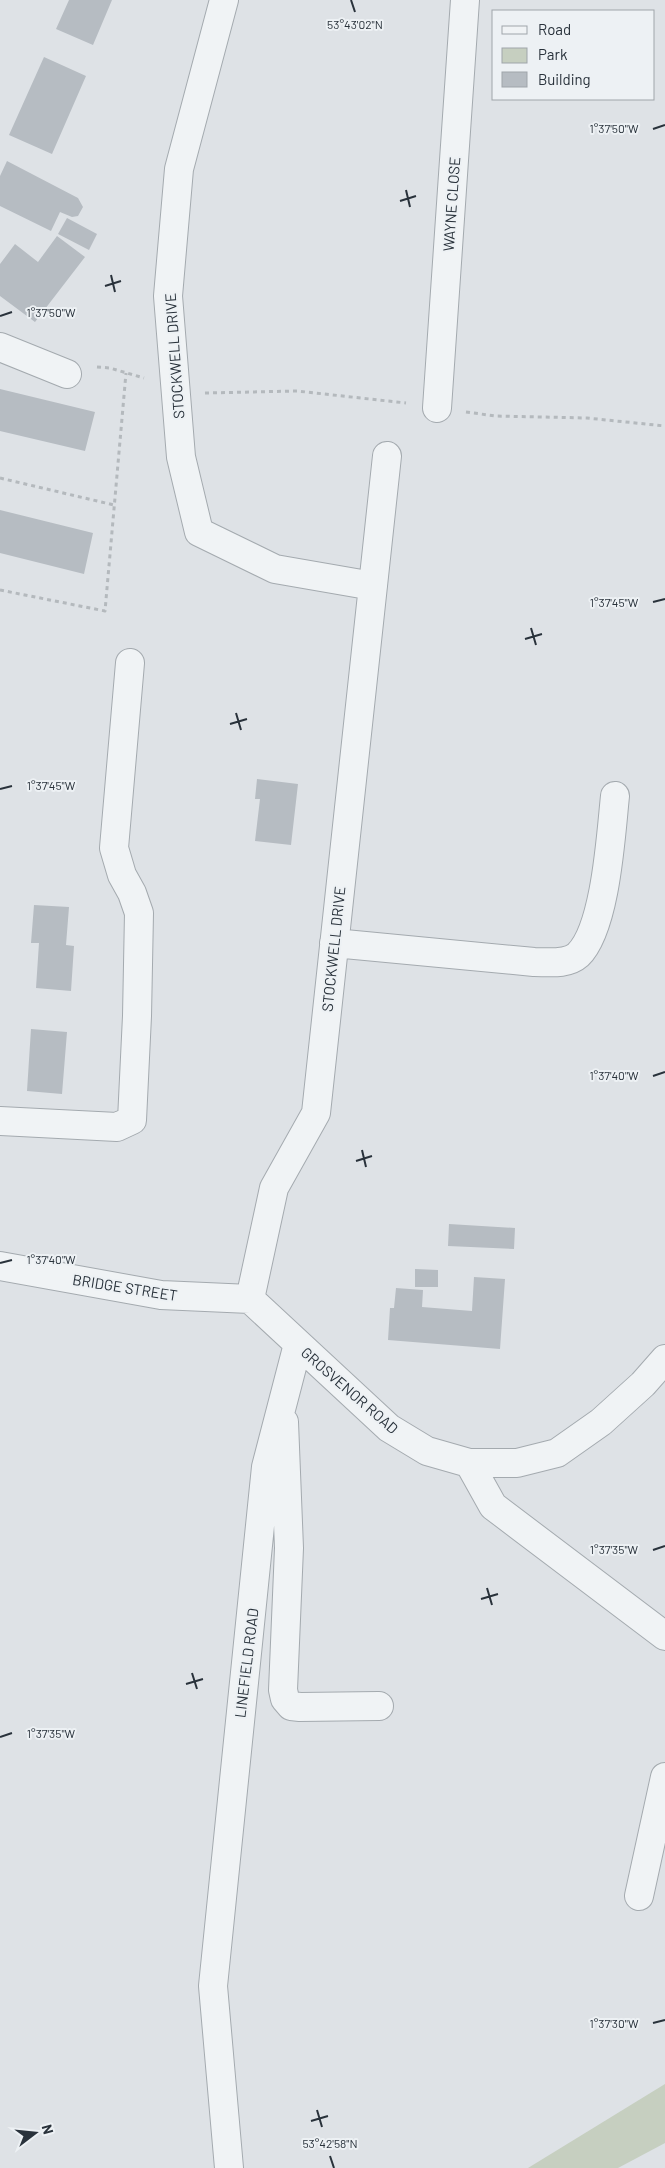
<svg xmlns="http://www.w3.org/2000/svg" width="665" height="2168" font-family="Barlow,sans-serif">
<rect width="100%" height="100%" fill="#dee2e6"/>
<path fill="#c6cfc0" d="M665,2084V2143L618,2168H528Z"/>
<path fill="#b6bcc2" d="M69,0H112L93,45L56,29Z
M44,57L86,76L52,154L9,135Z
M7,161L78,198L83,207L78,216L72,217L60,212L51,231L0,206V176Z
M67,218L97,234L89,250L58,234Z
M57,236L85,257L35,322L0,296V264L15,244L38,262Z
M0,389L95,412L85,451L0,431Z
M0,510L93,533L84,574L0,553Z
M257,779L298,784L291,845L255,841L260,799H255Z
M34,905L69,907L66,945L74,946L71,991L36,988L39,943H31Z
M31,1029L67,1032L62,1094L27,1091Z
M449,1224L515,1228L514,1249L448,1246Z
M415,1269L438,1270V1287H415Z
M474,1277L505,1279L500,1349L388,1340L390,1308H394L396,1288L423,1290L422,1307L472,1311Z"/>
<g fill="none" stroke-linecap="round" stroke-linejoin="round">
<g stroke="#a4aaaf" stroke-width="30">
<path id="minor" d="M224,0L179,169L168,296L181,457L199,532L275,569L373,586
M0,347L67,374
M437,408L465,0
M334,943L534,962C548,962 567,965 578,955C606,928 611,833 615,796
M0,1121L117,1127L132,1120L137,1016L139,913L132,893L122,875L114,848L130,663
M0,1266L161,1295L250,1299
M250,1299L274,1188L316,1113L387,456
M250,1299L389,1428L427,1451L469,1463H517L557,1453L601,1422L643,1384L665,1359
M284,1422L289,1548L283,1690L285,1699L291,1706L300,1707L379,1706
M469,1463L493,1506L665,1636
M639,1896L665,1777
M229,2168L213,1986L266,1467L298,1344"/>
</g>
<path stroke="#b4b9bd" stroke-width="3" stroke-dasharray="4 4" stroke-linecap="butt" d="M97,367L110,368L144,378
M205,393L297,391L406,403
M466,412L496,416L587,418L665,426
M0,478L114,505
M0,590L105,611L126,373"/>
<use href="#minor" stroke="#f0f3f5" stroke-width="28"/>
</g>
<path fill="none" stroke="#29323b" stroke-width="2" d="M351,0L355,12M653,129L665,125M406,190L410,207M400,201L416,196M111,275L115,292M105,286L121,281M0,316L12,312M653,602L665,599M531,628L536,645M525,639L542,634M236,713L241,730M230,724L247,719M0,789L12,786M653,1076L665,1072M362,1150L366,1167M356,1161L372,1156M0,1263L12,1260M653,1550L665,1546M487,1588L492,1605M481,1599L498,1594M192,1673L197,1689M186,1684L203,1679M0,1737L12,1733M653,2023L665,2020M317,2110L322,2127M311,2121L328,2116M330,2156L334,2168"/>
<g text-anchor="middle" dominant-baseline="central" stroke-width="4" stroke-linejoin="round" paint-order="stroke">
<g font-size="15" fill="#29323b" stroke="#edf1f4">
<text transform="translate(451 204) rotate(-86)">WAYNE CLOSE</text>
<text transform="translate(174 356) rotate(-94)">STOCKWELL DRIVE</text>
<text transform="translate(333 949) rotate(-84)">STOCKWELL DRIVE</text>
<text transform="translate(125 1287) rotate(9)">BRIDGE STREET</text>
<text transform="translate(350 1390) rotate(41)">GROSVENOR ROAD</text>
<text transform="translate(246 1663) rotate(-83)">LINEFIELD ROAD</text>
</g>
</g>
<g font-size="12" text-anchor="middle" fill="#29323b" stroke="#edf1f4" stroke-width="4" stroke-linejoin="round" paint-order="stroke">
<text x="355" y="29">53°43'02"N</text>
<text x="614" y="133">1°37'50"W</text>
<text x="51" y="317">1°37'50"W</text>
<text x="614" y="607">1°37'45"W</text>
<text x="51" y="790">1°37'45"W</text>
<text x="614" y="1080">1°37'40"W</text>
<text x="51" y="1264">1°37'40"W</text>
<text x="614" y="1554">1°37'35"W</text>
<text x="51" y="1738">1°37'35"W</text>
<text x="614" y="2028">1°37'30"W</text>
<text x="330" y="2148">53°42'58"N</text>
</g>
<rect x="492" y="10" width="162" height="90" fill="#edf1f4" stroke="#9fa5aa"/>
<rect x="502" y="26" width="25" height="8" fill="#f0f3f5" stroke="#9fa5aa"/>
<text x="538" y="35" font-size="15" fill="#29323b">Road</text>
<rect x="502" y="48" width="25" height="15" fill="#c6cfc0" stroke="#9fa5aa"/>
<text x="538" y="60" font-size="15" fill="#29323b">Park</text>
<rect x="502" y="72" width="25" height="15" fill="#b6bcc2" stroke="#9fa5aa"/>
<text x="538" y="85" font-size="15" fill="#29323b">Building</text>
<g transform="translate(35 2133) rotate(74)" stroke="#edf1f4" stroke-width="4" paint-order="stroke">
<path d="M0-4L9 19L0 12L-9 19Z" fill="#29323b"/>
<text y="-8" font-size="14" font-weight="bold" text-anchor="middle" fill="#29323b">N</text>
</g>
</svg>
